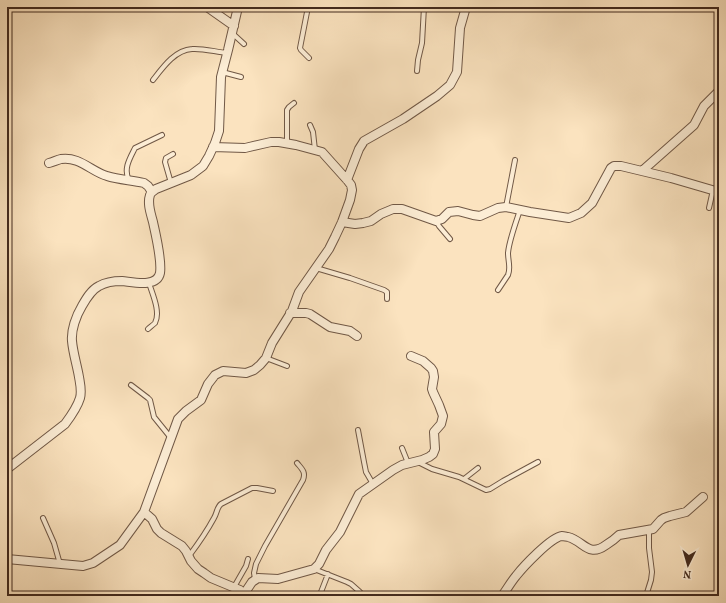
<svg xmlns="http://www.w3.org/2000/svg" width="726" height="603" font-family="Vollkorn,serif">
<rect width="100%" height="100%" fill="#fbe3bf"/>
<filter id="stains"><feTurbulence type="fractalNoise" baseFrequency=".005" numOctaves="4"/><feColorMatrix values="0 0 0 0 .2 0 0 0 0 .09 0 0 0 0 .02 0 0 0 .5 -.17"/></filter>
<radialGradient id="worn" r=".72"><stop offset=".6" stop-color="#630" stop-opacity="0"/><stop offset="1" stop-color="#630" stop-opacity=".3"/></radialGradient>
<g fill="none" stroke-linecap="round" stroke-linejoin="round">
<g stroke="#705846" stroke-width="6">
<path id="lane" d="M308,7L300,48L301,50L309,58
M232,33L244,44
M417,71L418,60L422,43L424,7
M222,72L241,77
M153,80C163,67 175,50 192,49C202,48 216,52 227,53
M310,125L313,132L315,150
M287,143V110L289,107L294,103
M129,180C123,169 130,158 135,148L162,135
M171,183L165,162L166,158L173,154
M506,207L515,160
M709,208L713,190
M436,221L439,226L450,239
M316,268L350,278L384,290L387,292V299
M498,290L508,275C511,268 508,261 508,253C509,241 516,222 520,210
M148,329C150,327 153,325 155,323C161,312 152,293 149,283
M266,358L287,366
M131,385L148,398L150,400L154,417L171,438
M358,430L364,462L366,472L373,484
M402,448L408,463
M418,462L432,469L459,477L486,490L490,489L503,481L538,462
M464,479L478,468
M43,518L54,543L60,564
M189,556C198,544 207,531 214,518C217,513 217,507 221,504L252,488H257L273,491
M314,569L347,582L351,584L360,592
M255,579L254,573L256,564L265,546L303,480C306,472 302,469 297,463
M234,587L246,566L248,559
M321,592L328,574
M646,596L651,580L652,572L649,548V530"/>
</g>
<g stroke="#705846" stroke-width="10">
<path id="street" d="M207,7L234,26
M49,163C53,162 57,160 61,159C79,156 92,172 107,176C119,180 132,180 144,183L148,186L152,192
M642,171L694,125L704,106L719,91
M347,180L359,149L364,141L403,119L437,96L450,85L457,72L460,28L466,7
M342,222L355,224L363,223L371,221L381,214L393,209H402L436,221L442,219L449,212L458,211L473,215L480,216L498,208L506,207L530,212L569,218L581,213L592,203L611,168L614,166H621L671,178L719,192
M290,313H306L310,314L330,327L350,331L357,336
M7,469L65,424C71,416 77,408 80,398C82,391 80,383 79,377C77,365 73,353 72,341C71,330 76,316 82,306C86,299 91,290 99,286C106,282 114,281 122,281C133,282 157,288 160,273C162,260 156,236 153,222C151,214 147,204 150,195C151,192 154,191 156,189L191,175L203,166L209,156L215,143L219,131L221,77L228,50L238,7
M144,512L152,519L157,529L161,533L182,546L186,551L191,561L198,569L204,573L211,578L240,590L244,594V596
M7,559L83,566L93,563L120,545L144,512L178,419L186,411L201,400L208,384L215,375L223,371L246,373L254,370L260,365L266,358L272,343L292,311L299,292L329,249L335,237L342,222L350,200L352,190L351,185L348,181L322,152L296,145L279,142H271L245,148L213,147
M244,594L252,582L258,578L278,579L314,569L319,564L326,550L340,532L359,494L393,470L402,465L422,460L429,457L433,454L435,449L434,432L441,424L443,416L439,405L433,392L432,389L434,377L433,371L431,368L423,361L411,356
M502,596C507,589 511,582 516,576C523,567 551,537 562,536C564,536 567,537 568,537C584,541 588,558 606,545C611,542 615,539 619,535L653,529L661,520L664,518L670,516L686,512L703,497"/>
</g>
<use href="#lane" stroke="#fcedd5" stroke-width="4"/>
<use href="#street" stroke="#fcedd5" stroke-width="8"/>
</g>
<rect width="726" height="603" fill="none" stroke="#fbe3bf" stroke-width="24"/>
<rect x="8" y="8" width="710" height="587" fill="none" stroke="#422a1e" stroke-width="2"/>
<rect x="12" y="12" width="702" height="579" fill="none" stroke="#422a1e"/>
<g transform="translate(688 565) rotate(185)" stroke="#fcedd5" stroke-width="3" paint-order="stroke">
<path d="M0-3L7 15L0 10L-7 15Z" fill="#422a1e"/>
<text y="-6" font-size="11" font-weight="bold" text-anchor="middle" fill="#422a1e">N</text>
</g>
<rect width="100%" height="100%" filter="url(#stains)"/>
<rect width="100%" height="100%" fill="url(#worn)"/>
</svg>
